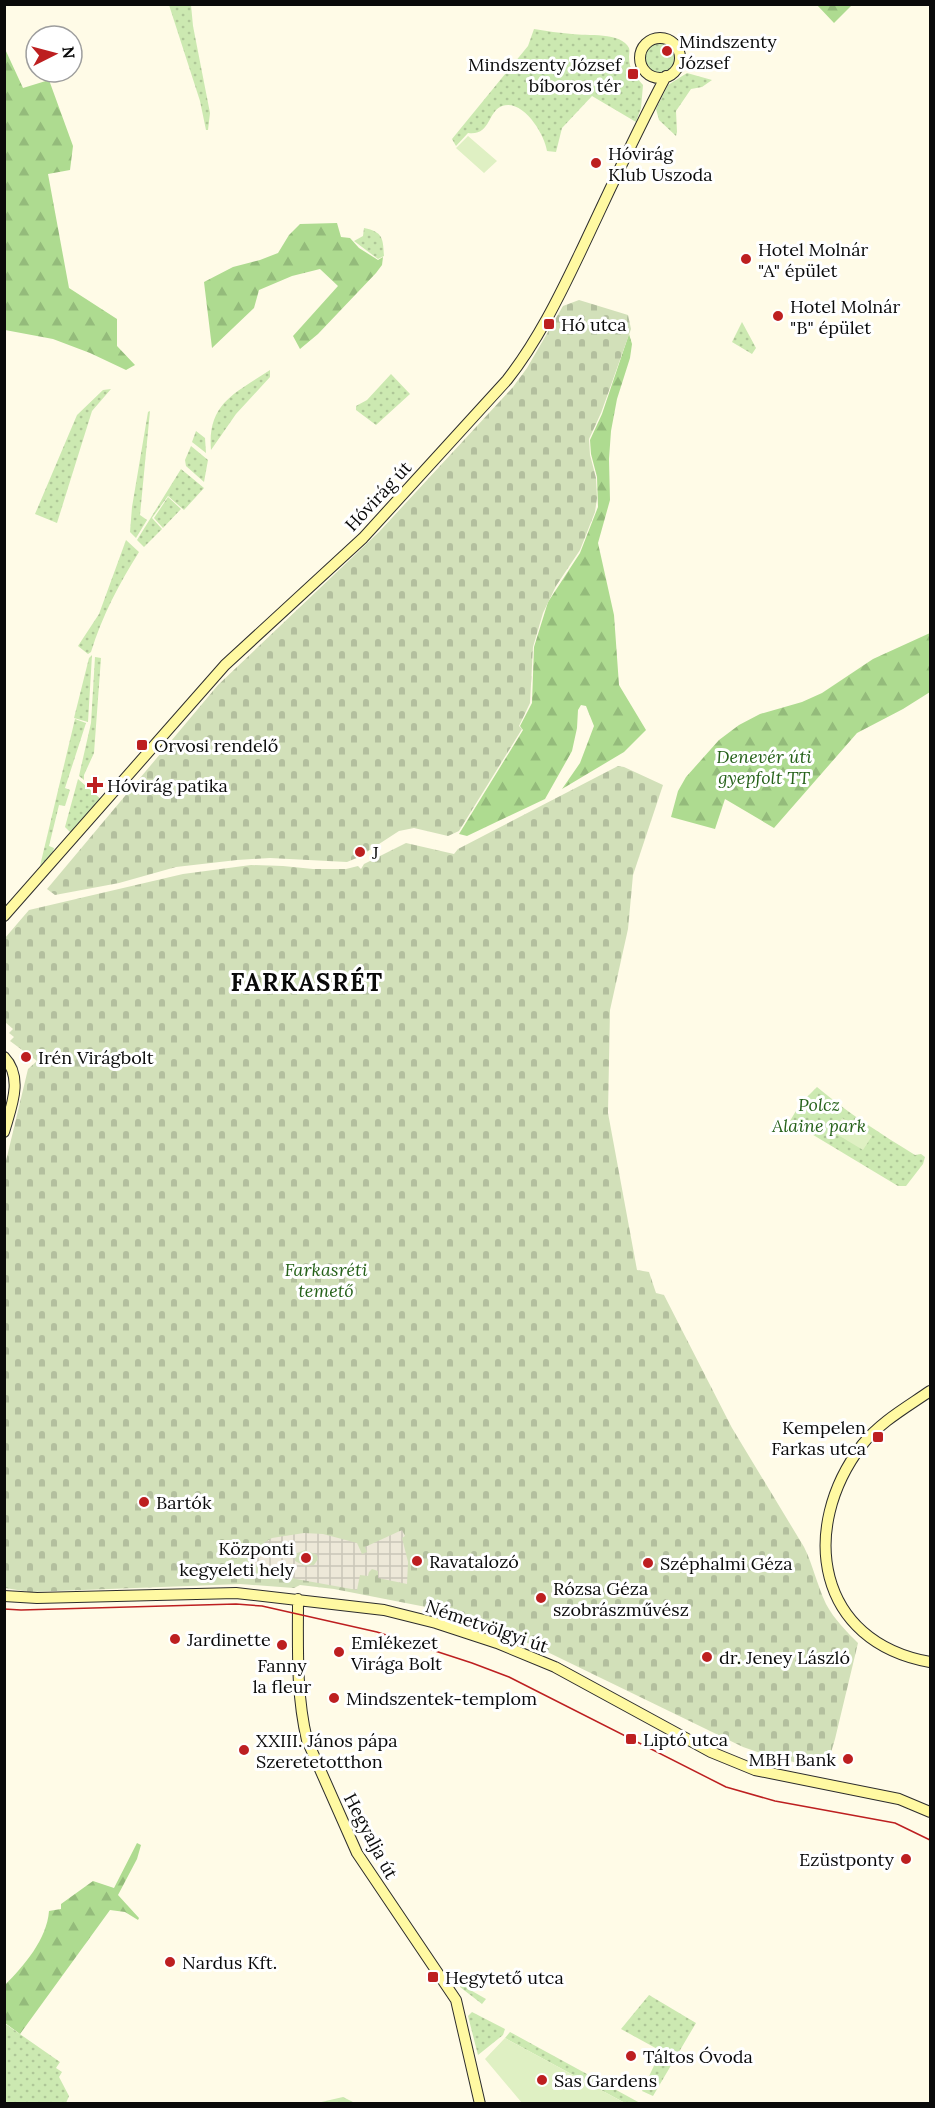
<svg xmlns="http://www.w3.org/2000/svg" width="935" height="2108" font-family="Lora,serif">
<defs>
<pattern id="green-dots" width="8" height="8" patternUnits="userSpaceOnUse" patternTransform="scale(1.5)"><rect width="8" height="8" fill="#cce9b1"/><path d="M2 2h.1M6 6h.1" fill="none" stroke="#aec697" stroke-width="1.8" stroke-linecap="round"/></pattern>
<pattern id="forest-firs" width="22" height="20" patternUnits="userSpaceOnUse" patternTransform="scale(1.5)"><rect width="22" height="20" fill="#aedb90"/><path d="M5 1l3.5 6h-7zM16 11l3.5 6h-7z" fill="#94bb7b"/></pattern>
<pattern id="cemetery-stones" width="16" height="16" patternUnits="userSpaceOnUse" patternTransform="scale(1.5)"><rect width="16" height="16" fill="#d2e0b9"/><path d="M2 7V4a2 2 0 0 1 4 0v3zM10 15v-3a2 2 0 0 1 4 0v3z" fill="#b3bf9e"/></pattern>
<pattern id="plaza-grid" width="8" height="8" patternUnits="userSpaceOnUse" patternTransform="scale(1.5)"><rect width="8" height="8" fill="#ede8d8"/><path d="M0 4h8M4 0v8" fill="none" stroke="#cac6b8"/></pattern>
</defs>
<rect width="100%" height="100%" fill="#fffbe7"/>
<path fill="url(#green-dots)" d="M169,5H191L193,26L210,113L208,130H206L200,101Z
M534,29C547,31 559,33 572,34C586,36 622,32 629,48C630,51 629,54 629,57C629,70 636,77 643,85L641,108L636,122L592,96L562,128L556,152L547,151C545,135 523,98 502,106C487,112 491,136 468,133L456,146L452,139L528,46Z
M645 58a16 16 0 1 1 32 0a16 16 0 1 1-32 0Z
M687,73L712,80L702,87L691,89L676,111L677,132L676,136L659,120L656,109L668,85Z
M364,228C383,232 383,238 384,256L378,259L354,241L363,236Z
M742,322L756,348L752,354L732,342Z
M270,370V377L236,414L211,450C207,403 236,393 270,370Z
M391,374L410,394L376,425L356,410V406L367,400Z
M111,389L92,411L57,523L35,514L77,415L103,390Z
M150,411L140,515L147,520L136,538L130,532L132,507L148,412Z
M196,431L205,438L206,453L192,442Z
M191,446L208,460L204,482L186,466L185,460Z
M181,469L204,488L184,510L168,496L152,518L162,529L144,547L137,540Z
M168,497L181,509L163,528L154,518Z
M126,540L139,552C119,584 102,616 91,652L88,654L78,646L99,614Z
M92,655L88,722L74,718L89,658Z
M95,657L101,658L94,753L84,775V780L79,776L91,723Z
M75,719L86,723L65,788L70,790L65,806L59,805L49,846L54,848L52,855L40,866Z
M78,779L103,801L73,835L65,827Z
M817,1087C848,1113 881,1134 915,1155L921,1154L925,1157L923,1164L906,1186H898L790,1121L800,1104Z
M460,1980L472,1991L486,1999L482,2004L460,1987Z
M649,1995L696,2023L653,2096L642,2091L661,2051L621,2029Z
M472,2012L505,2029L503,2035L478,2055L468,2016Z
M4,2023L60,2062L56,2068L62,2072L59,2077L69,2096L66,2103H5Z
M510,2032L640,2103H625L505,2038Z
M343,2097L355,2103H317Z"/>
<path fill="url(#forest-firs)" d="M817,5H852L834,23Z
M5,49L23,88L49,80L73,146L70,170L48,174L69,288L117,319V346L135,365L126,370L90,353L53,339L5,330Z
M337,223L341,237L350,238L359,248L378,260L383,257L382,265L376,273L318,334L300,349L293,336L338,286L320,269L292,276L259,290L254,308L212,348L204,282L233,267L260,260L278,253L289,235L300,224Z
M629,334L632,344L630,358L617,399L611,431L609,459L610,500L598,543L614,615L619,685L646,730L624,752L562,789L580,763L594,726L586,706L581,705L578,710L577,728L572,751L545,799L467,836L459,834L523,730L520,726L532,703L534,647L548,602L580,553L598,507L597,477L591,454L590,440L602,414Z
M930,633V692L903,709L857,733L774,828L725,799L715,829L671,817L678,791L686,777L719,740L739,725L760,714L802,702L822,693L873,659Z
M137,1843L141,1845L137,1859L118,1895L139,1918L138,1920L125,1912L110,1910L20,2034L5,2023V1985C24,1966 47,1939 49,1911L61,1909V1904L93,1881L114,1888Z"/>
<path fill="url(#cemetery-stones)" d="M579,300L628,315L631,329L601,413L589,439L590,455L596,478L597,498L595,512L580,550L556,586L543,613L533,647L530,703L519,726L522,729L459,831L448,836L414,828L399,831L359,857L347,862L270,858L237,860L176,867L119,883L55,895L47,889L218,685L379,532L513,387L527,368L563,306Z
M618,766L624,767L663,785L633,875L628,929L610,1010L608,1113L637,1270L649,1272L656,1293L664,1295L732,1428L804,1547C813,1565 817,1585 826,1604C834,1619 847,1632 858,1643L835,1739L826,1769L775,1758L743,1747L533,1645L426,1607L334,1589L300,1585L294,1588L240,1584L30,1592L5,1588V1165L28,1069L37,1061L10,1041L14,1037L9,1033L13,1029L5,1022V938L29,910L183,874L251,865L283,866L313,869H346L358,866L361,869L364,864L406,843L454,854L458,849Z"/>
<path fill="#dff0c3" d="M468,136L497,161L484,173L456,148Z
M842,1118L872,1136L863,1150L833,1132Z
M505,2038L625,2103H522L485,2059Z"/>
<path fill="url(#plaza-grid)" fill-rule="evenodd" d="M402,1530L405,1536L402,1538L408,1562L407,1584L378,1578V1571L372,1569L369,1572L368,1576L360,1575L357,1590L296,1579L249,1562L265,1542L272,1538L304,1533L323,1534L357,1543L362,1554L367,1552L365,1547ZM305,1550L317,1555L318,1559L314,1565L305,1566L295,1561V1554Z"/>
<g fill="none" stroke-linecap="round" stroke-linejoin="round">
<g stroke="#2c2c2c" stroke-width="12">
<path id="secondary" d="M640 58a20 20 0 1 1 40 0a20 20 0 1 1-40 0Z
M4,916L225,665L363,538L507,380C537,342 559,297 580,253C608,194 635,134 666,76
M4,1057C24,1078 11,1107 4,1132
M930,1391C907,1407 880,1422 862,1445C798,1529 817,1642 930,1662
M4,1596L37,1598L236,1593L384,1610L436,1623L497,1643L555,1667L711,1752L755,1770L899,1799L930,1812
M298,1599C298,1645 296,1695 307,1740L357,1853L456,2000L480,2104"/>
</g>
<use href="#secondary" stroke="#fff9a2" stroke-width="10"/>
<path stroke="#bd1f20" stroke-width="1.5" d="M4,1609L21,1610L236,1604L262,1606L377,1632L472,1663L509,1677L726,1787L775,1801L895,1823L930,1840"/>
</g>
<g fill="#bd1f20" stroke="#fff" stroke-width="2">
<circle cx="667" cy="51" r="6"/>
<rect x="627" y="68" width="12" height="12" rx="3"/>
<circle cx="596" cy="163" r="6"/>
<circle cx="746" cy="259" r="6"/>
<circle cx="778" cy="316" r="6"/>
<rect x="543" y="318" width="12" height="12" rx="3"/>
<rect x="136" y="739" width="12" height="12" rx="3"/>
<path d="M92 776h6v6h6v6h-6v6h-6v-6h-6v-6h6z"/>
<circle cx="360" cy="852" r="6"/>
<circle cx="26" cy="1057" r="6"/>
<rect x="872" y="1431" width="12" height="12" rx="3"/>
<circle cx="144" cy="1502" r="6"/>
<circle cx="306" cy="1558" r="6"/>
<circle cx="417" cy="1561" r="6"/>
<circle cx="648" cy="1563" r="6"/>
<circle cx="541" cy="1598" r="6"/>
<circle cx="175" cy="1639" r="6"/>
<circle cx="282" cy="1645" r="6"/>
<circle cx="339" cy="1652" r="6"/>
<circle cx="707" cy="1657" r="6"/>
<circle cx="334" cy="1698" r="6"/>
<rect x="625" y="1733" width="12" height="12" rx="3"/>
<circle cx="244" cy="1750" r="6"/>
<circle cx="848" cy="1759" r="6"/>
<circle cx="906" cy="1859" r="6"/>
<circle cx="170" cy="1962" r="6"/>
<rect x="427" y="1971" width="12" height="12" rx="3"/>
<circle cx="631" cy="2056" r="6"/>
<circle cx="542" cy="2080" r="6"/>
</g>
<g text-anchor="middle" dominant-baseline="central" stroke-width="6" stroke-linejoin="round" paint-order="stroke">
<g font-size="18" fill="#0a0a0a" stroke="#fff" text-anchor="start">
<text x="679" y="41">Mindszenty<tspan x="679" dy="21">József</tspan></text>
<text x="621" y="64" text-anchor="end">Mindszenty József<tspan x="621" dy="21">bíboros tér</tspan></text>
<text x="608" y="153">Hóvirág<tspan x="608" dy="21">Klub Uszoda</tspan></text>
<text x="758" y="249">Hotel Molnár<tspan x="758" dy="21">"A" épület</tspan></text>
<text x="790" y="306">Hotel Molnár<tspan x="790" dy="21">"B" épület</tspan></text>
<text x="561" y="324">Hó utca</text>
<text x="154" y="745">Orvosi rendelő</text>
<text x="107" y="785">Hóvirág patika</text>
<text x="372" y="852">J</text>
<text x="38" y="1057">Irén Virágbolt</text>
<text x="866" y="1427" text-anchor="end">Kempelen<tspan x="866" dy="21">Farkas utca</tspan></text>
<text x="156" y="1502">Bartók</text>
<text x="294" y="1548" text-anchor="end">Központi<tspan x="294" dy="21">kegyeleti hely</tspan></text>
<text x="429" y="1561">Ravatalozó</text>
<text x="660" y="1563">Széphalmi Géza</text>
<text x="553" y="1588">Rózsa Géza<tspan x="553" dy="21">szobrászművész</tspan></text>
<text x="187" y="1639">Jardinette</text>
<text x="351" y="1642">Emlékezet<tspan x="351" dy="21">Virága Bolt</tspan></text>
<text x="719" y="1657">dr. Jeney László</text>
<text x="282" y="1665" text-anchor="middle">Fanny<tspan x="282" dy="21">la fleur</tspan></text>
<text x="346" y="1698">Mindszentek-templom</text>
<text x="643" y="1739">Liptó utca</text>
<text x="256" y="1740">XXIII. János pápa<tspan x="256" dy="21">Szeretetotthon</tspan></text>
<text x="836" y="1759" text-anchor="end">MBH Bank</text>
<text x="894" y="1859" text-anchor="end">Ezüstponty</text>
<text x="182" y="1962">Nardus Kft.</text>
<text x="445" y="1977">Hegytető utca</text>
<text x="643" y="2056">Táltos Óvoda</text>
<text x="554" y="2080">Sas Gardens</text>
</g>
<g font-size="18" fill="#0a0a0a" stroke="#fff">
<text transform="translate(378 496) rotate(-47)">Hóvirág út</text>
<text transform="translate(487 1626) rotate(19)">Németvölgyi út</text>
<text transform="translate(371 1836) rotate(62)">Hegyalja út</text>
</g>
<g font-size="18" font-style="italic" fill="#26621a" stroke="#fff">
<text x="764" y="756">Denevér úti<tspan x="764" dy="21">gyepfolt TT</tspan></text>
<text x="819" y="1104">Polcz<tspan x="819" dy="21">Alaine park</tspan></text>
<text x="326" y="1269">Farkasréti<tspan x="326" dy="21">temető</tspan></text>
</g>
<g font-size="24" font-weight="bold" letter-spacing="1.5" fill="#0a0a0a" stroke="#fff">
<text x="307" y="982">FARKASRÉT</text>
</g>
</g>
<rect width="935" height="2108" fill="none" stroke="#0a0a0a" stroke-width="12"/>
<g transform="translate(54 54) rotate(84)"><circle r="28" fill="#ffffff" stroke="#9d9d9d" stroke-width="1.5"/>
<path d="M0-4.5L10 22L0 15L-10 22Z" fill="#bd1f20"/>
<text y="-9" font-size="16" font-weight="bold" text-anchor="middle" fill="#0a0a0a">N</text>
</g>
</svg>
